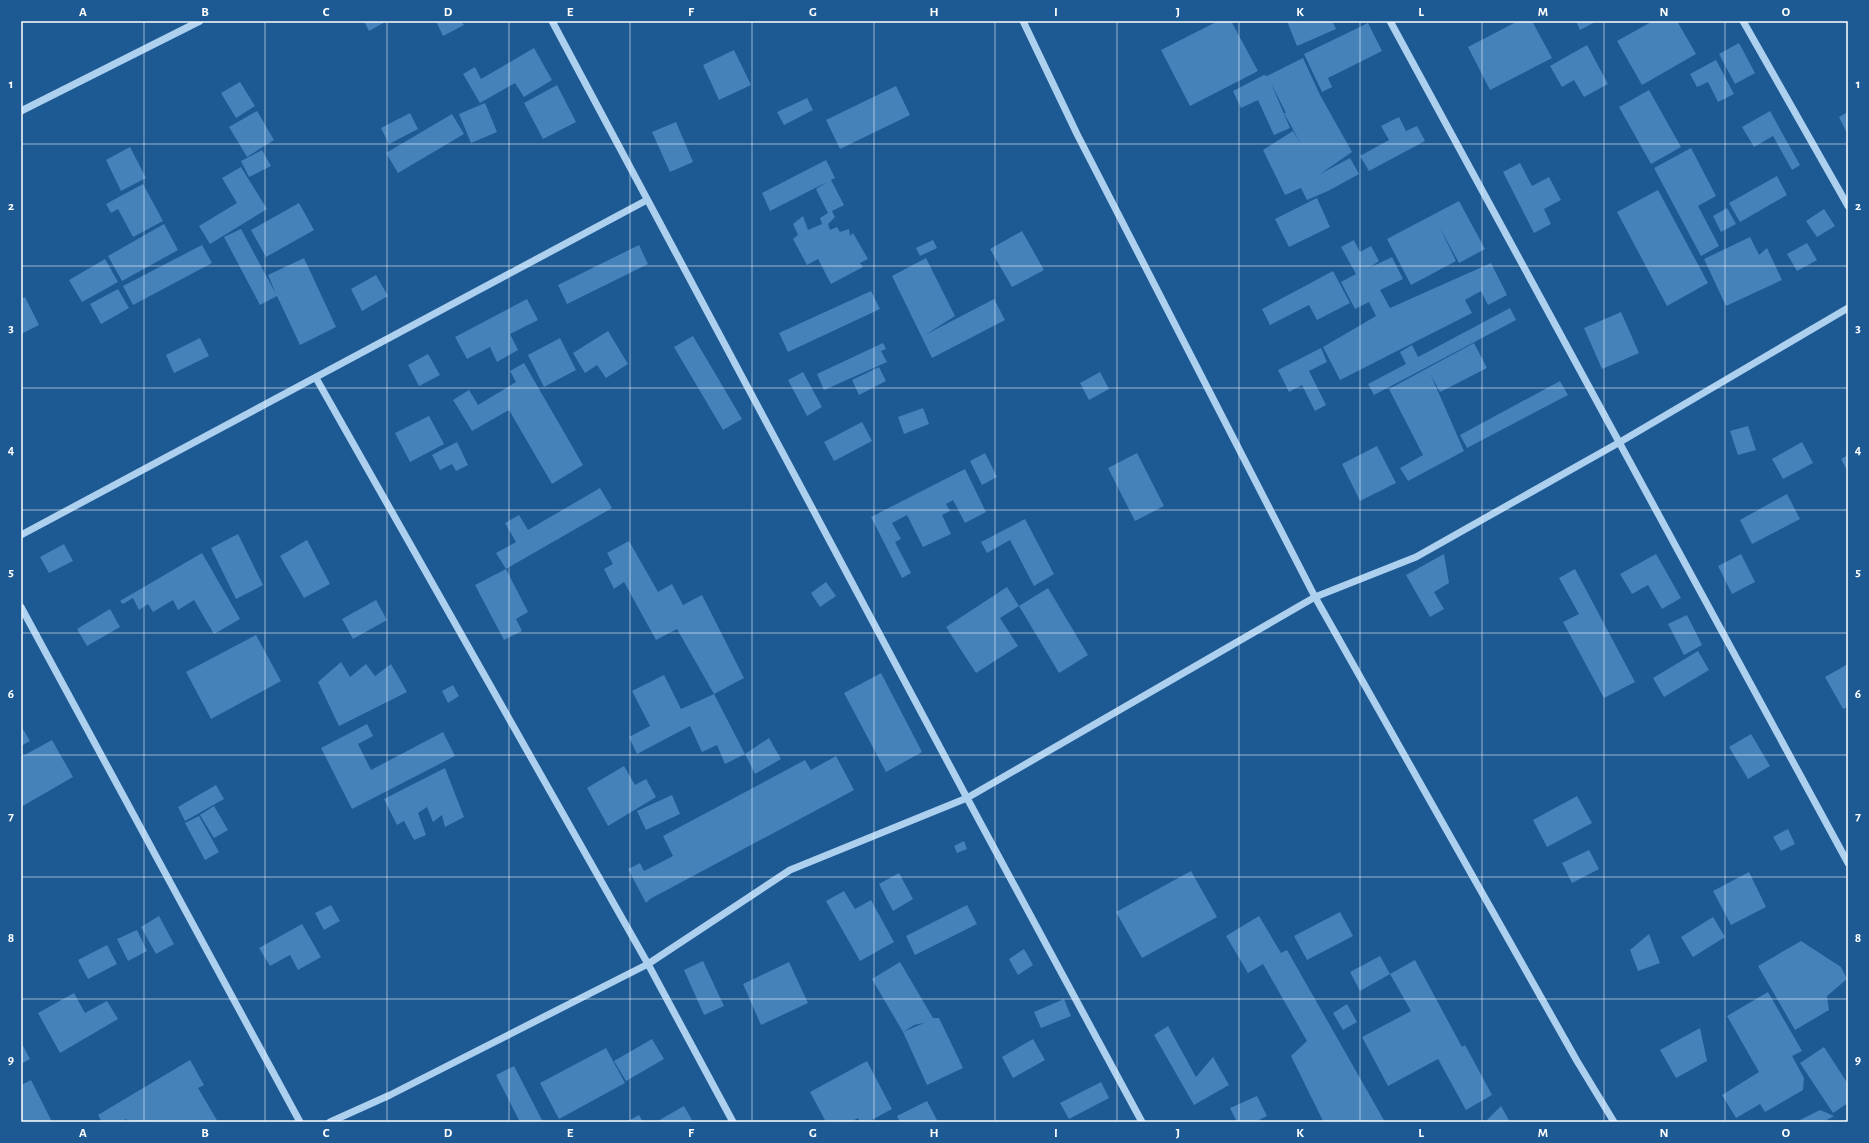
<svg xmlns="http://www.w3.org/2000/svg" width="1869" height="1143" font-family="'Alegreya Sans',sans-serif">
<rect width="100%" height="100%" fill="#1d5993"/>
<path fill="#4582ba" fill-rule="evenodd" d="M364,21H387L369,31Z
M436,21H461L464,25L443,36Z
M1218,21H1231L1258,71L1190,106L1161,50Z
M1287,21H1332L1336,29L1297,46Z
M1518,21H1532L1552,58L1490,90L1468,47Z
M1576,21H1597L1580,30Z
M1653,21H1677L1696,54L1642,85L1617,41Z
M1368,23L1382,51L1328,78L1332,87L1322,92L1304,54Z
M1739,43L1755,73L1735,84L1719,54Z
M1587,45L1608,84L1584,97L1574,80L1562,87L1550,66Z
M534,48L552,80L524,97L515,83L480,103L463,74L475,67L481,79Z
M734,50L751,85L719,100L703,65Z
M1303,58L1320,95L1352,152L1320,174L1350,158L1359,174L1328,191L1307,200L1301,188L1285,195L1263,150L1293,131L1301,144L1284,113H1286L1271,83L1290,128L1274,135L1258,100L1241,108L1233,91L1264,75L1267,76Z
M1716,60L1734,94L1718,102L1708,82L1697,87L1690,74Z
M240,82L255,106L236,118L221,93Z
M557,85L576,122L543,139L524,103Z
M896,86L910,115L840,149L826,120Z
M1649,90L1681,147L1651,164L1619,107Z
M807,98L813,110L784,125L777,112Z
M485,103L497,132L471,143L459,114Z
M257,111L274,140L247,157L229,127Z
M1770,111L1800,165L1792,170L1773,136L1754,147L1742,127Z
M1848,112V135L1839,117Z
M410,113L418,129L389,144L381,128Z
M452,114L464,134L398,173L386,153Z
M1399,117L1406,131L1417,126L1425,141L1369,171L1360,156L1389,140L1381,126Z
M676,122L693,162L670,172L652,132Z
M130,147L146,178L121,191L106,160Z
M1691,148L1716,196L1698,206L1719,246L1701,256L1654,168Z
M262,150L271,166L249,177L241,161Z
M826,160L835,178L831,180L844,205L832,211L835,217L828,224L830,230L837,227L840,232L849,229L850,236L853,233L868,259L860,263L863,267L831,284L818,259L807,265L793,239L798,235L793,224L803,216L808,230L822,224L820,218L828,213L816,189L827,182L770,211L762,193Z
M1520,163L1532,186L1549,177L1561,200L1544,209L1551,224L1534,233L1503,172Z
M241,167L267,209L210,244L199,226L237,203L222,178Z
M1777,176L1787,195L1740,222L1729,203Z
M143,184L163,221L133,237L118,209L111,213L106,204Z
M1658,190L1708,283L1667,306L1617,212Z
M1317,198L1330,227L1289,247L1275,219Z
M1459,201L1485,249L1459,263L1440,228L1456,261L1411,285L1387,239Z
M299,203L314,230L266,257L251,230Z
M1727,208L1736,224L1721,232L1713,216Z
M1824,209L1835,226L1817,237L1806,221Z
M164,224L178,250L122,281L108,256Z
M241,229L276,294L268,275L304,258L336,327L300,345L277,296L260,305L224,237Z
M1022,231L1044,270L1012,287L990,249Z
M1750,237L1759,255L1767,248L1782,280L1726,306L1704,259Z
M933,240L937,248L920,256L916,248Z
M1354,240L1360,252L1371,246L1379,261L1369,268L1392,257L1403,279L1380,290L1390,308L1491,263L1507,295L1488,305L1481,291L1465,300L1472,313L1340,380L1323,347L1376,316L1369,302L1355,309L1341,282L1356,274L1341,247Z
M1807,243L1817,260L1797,271L1787,254Z
M202,245L212,263L133,305L123,286Z
M639,245L648,264L567,304L558,285Z
M926,258L955,316L925,335L994,299L1005,320L932,358L892,276Z
M105,259L118,282L82,302L69,280Z
M1333,271L1350,303L1317,320L1309,305L1270,325L1262,309Z
M376,275L388,296L362,311L351,289Z
M118,289L129,308L101,324L90,304Z
M871,291L880,309L788,352L779,333Z
M25,297L39,325L21,334V299Z
M527,299L538,320L510,334L518,350L497,362L490,347L467,359L455,337Z
M1510,308L1516,320L1374,395L1368,384L1406,364L1400,352L1412,345L1418,357Z
M1621,312L1639,353L1602,369L1584,328Z
M608,331L628,364L606,378L597,365L585,373L573,353Z
M693,336L742,419L723,430L674,347Z
M200,338L209,356L174,373L166,355Z
M560,338L576,370L544,387L528,355Z
M883,343L886,349L881,351L887,362L824,390L817,374Z
M1474,343L1487,368L1440,392L1430,373L1464,451L1408,481L1400,468L1423,455L1389,389Z
M1321,348L1327,362L1309,371L1326,405L1315,411L1302,385L1289,392L1278,370Z
M428,354L440,375L419,386L408,365Z
M524,363L583,465L552,484L509,410L472,431L453,400L469,390L478,405L516,382L510,371Z
M879,367L886,381L859,395L852,380Z
M803,372L822,407L807,416L788,380Z
M1100,372L1109,389L1089,400L1080,383Z
M1560,381L1568,395L1467,448L1460,435Z
M923,408L929,424L904,434L898,417Z
M429,416L444,444L410,462L395,433Z
M862,422L872,441L834,461L824,442Z
M1748,426L1756,450L1738,455L1730,431Z
M457,442L468,465L456,471L452,464L440,470L432,455Z
M1802,442L1813,463L1783,479L1772,459Z
M1377,446L1396,483L1360,501L1342,464Z
M985,453L997,477L982,485L970,461Z
M1137,453L1164,506L1135,521L1108,468Z
M1848,455V472L1841,459Z
M965,469L986,512L965,523L953,500L946,504L950,511L942,515L951,534L923,547L907,515L892,523L901,539L895,542L911,573L902,578L871,517Z
M600,488L612,508L506,569L496,553L516,542L505,523L519,515L528,530Z
M1787,494L1800,519L1752,544L1740,520Z
M1025,519L1054,574L1034,586L1010,540L987,553L981,542Z
M238,534L263,585L236,599L211,548Z
M307,540L330,584L304,598L280,556Z
M629,541L658,592L672,584L683,605L702,595L744,678L714,694L677,629L656,640L624,582L614,589L604,569L613,564L607,553Z
M64,544L73,561L49,573L40,557Z
M202,553L240,619L214,634L194,600L178,610L173,600L153,612L148,604L139,610L133,598L123,604L120,601Z
M1444,554L1449,583L1434,592L1444,609L1430,617L1406,575Z
M1656,554L1681,598L1662,609L1648,585L1632,594L1620,574Z
M1741,554L1755,582L1732,594L1718,566Z
M506,569L528,612L516,619L522,631L504,640L475,585Z
M1575,569L1635,682L1604,698L1563,622L1579,614L1559,578Z
M826,582L836,596L820,607L811,593Z
M1007,587L1019,606L1000,618L1018,646L976,673L946,627Z
M1048,588L1088,655L1059,673L1019,606Z
M376,600L387,620L353,639L342,619Z
M110,609L120,627L87,646L77,629Z
M1687,615L1702,645L1684,655L1668,624Z
M256,635L281,681L211,719L186,672Z
M1698,651L1709,670L1664,697L1653,678Z
M341,662L350,677L366,664L375,676L391,664L407,692L339,726L318,682Z
M1848,664V707L1843,709L1825,677Z
M881,673L922,752L886,772L844,693Z
M664,675L681,709L714,694L745,754L725,764L717,745L702,752L690,726L637,754L629,737L650,726L632,691Z
M453,685L459,696L448,703L442,691Z
M367,724L373,736L358,744L371,770L443,732L455,756L352,809L321,748Z
M21,726L30,741L21,746Z
M1751,734L1770,766L1748,779L1729,747Z
M769,738L781,759L755,774L745,754Z
M52,740L73,777L21,807V757Z
M836,756L854,790L650,899L646,903L628,869L640,863L644,871L673,856L663,836L805,760L811,770Z
M624,766L635,785L646,779L656,797L608,826L587,788Z
M445,768L464,817L445,827L442,815L433,822L427,807L418,813L426,835L414,840L404,821L397,825L384,799Z
M216,785L224,799L185,821L178,807Z
M672,795L680,814L646,830L637,811Z
M1577,796L1592,823L1547,847L1533,820Z
M214,806L228,830L214,838L200,815Z
M199,816L219,852L205,860L185,823Z
M1788,829L1795,844L1781,851L1773,837Z
M964,841L967,849L957,853L954,846Z
M1589,850L1599,869L1572,883L1562,863Z
M1191,871L1217,917L1142,958L1116,912Z
M1749,872L1766,907L1731,925L1713,891Z
M899,873L913,899L893,911L879,884Z
M844,891L855,909L871,900L894,942L860,961L826,901Z
M331,905L340,921L324,930L315,913Z
M967,905L977,924L915,955L906,936Z
M1340,912L1353,936L1307,960L1294,936Z
M159,916L174,944L156,954L141,927Z
M1259,916L1281,953L1287,950L1385,1122H1320L1323,1121L1291,1056L1307,1041L1263,964L1248,973L1226,936Z
M1713,917L1725,937L1693,957L1681,937Z
M302,924L321,957L298,970L290,955L270,966L259,948Z
M137,930L147,951L128,961L117,939Z
M1649,934L1660,963L1638,971L1630,950Z
M1801,941L1841,967L1847,979L1827,996L1829,1010L1795,1030L1758,966Z
M107,945L117,964L88,979L78,960Z
M1024,949L1033,965L1018,975L1009,959Z
M1380,956L1390,974L1415,960L1462,1047L1465,1045L1492,1095L1466,1110L1438,1059L1388,1086L1362,1037L1411,1011L1390,974L1360,991L1350,972Z
M703,961L724,1006L704,1015L684,970Z
M789,962L808,1003L761,1025L743,984Z
M900,962L933,1018H939L963,1068L927,1085L903,1032L872,979ZM924,1023L903,1032L914,1025Z
M1768,992L1802,1051L1792,1056L1804,1078L1803,1090L1765,1112L1760,1104L1736,1118L1722,1095L1759,1072L1727,1016Z
M74,993L85,1013L107,1001L118,1019L60,1053L38,1013Z
M1064,999L1071,1016L1041,1028L1034,1012Z
M1347,1004L1357,1022L1343,1030L1333,1013Z
M1168,1026L1196,1077L1213,1057L1229,1085L1194,1105L1154,1035Z
M1700,1028L1707,1061L1676,1078L1660,1050Z
M652,1039L664,1059L626,1081L614,1061Z
M1033,1039L1045,1060L1013,1078L1002,1057Z
M21,1042L30,1059L21,1064Z
M1824,1047L1848,1084V1103L1833,1113L1800,1063Z
M606,1048L625,1083L559,1119L540,1083Z
M190,1060L204,1085L198,1088L218,1122H128L126,1119L121,1122H102L98,1115Z
M867,1061L892,1109L868,1122H860L858,1118L851,1122H826L810,1092Z
M514,1066L543,1122H520L496,1075Z
M31,1080L52,1122H21V1085Z
M1101,1082L1109,1098L1069,1119L1060,1103Z
M1257,1096L1267,1116L1255,1122H1237L1230,1108Z
M927,1101L938,1122H900L897,1116Z
M684,1106L693,1122H656Z
M1501,1106L1510,1122H1485Z
M1820,1110L1834,1116L1823,1122H1801L1800,1120Z
M639,1115L643,1122H626Z"/>
<g fill="none" stroke-linecap="round" stroke-linejoin="round">
<path stroke="#aed0ef" stroke-width="7" d="M552,21L967,798L1142,1122
M1023,21L1077,134L1315,597L1577,1061L1614,1122
M1390,21L1848,863
M1743,21L1848,206
M21,111L200,21
M316,378L648,964L733,1122
M21,535L647,200
M21,607L300,1122
M330,1122L390,1095L648,964L790,870L967,798L1315,597L1416,557L1620,442L1848,308"/>
</g>
<path fill="none" stroke="#fff" stroke-width="1" stroke-opacity="0.55" d="M144,21V1122M265,21V1122M387,21V1122M509,21V1122M630,21V1122M752,21V1122M874,21V1122M995,21V1122M1117,21V1122M1239,21V1122M1360,21V1122M1482,21V1122M1604,21V1122M1725,21V1122M21,144H1848M21,266H1848M21,388H1848M21,510H1848M21,633H1848M21,755H1848M21,877H1848M21,999H1848"/>
<rect width="1869" height="1143" fill="none" stroke="#1d5993" stroke-width="44"/>
<rect x="22" y="22" width="1825" height="1099" fill="none" stroke="#fff" stroke-width="1.5"/>
<g font-size="13" text-anchor="middle" font-weight="bold" fill="#fff">
<text x="83" y="16">A</text>
<text x="205" y="16">B</text>
<text x="326" y="16">C</text>
<text x="448" y="16">D</text>
<text x="570" y="16">E</text>
<text x="691" y="16">F</text>
<text x="813" y="16">G</text>
<text x="934" y="16">H</text>
<text x="1056" y="16">I</text>
<text x="1178" y="16">J</text>
<text x="1300" y="16">K</text>
<text x="1421" y="16">L</text>
<text x="1543" y="16">M</text>
<text x="1664" y="16">N</text>
<text x="1786" y="16">O</text>
<text x="11" y="88">1</text>
<text x="1858" y="88">1</text>
<text x="11" y="210">2</text>
<text x="1858" y="210">2</text>
<text x="11" y="332">3</text>
<text x="1858" y="332">3</text>
<text x="11" y="454">4</text>
<text x="1858" y="454">4</text>
<text x="11" y="576">5</text>
<text x="1858" y="576">5</text>
<text x="11" y="698">6</text>
<text x="1858" y="698">6</text>
<text x="11" y="820">7</text>
<text x="1858" y="820">7</text>
<text x="11" y="942">8</text>
<text x="1858" y="942">8</text>
<text x="11" y="1064">9</text>
<text x="1858" y="1064">9</text>
<text x="83" y="1137">A</text>
<text x="205" y="1137">B</text>
<text x="326" y="1137">C</text>
<text x="448" y="1137">D</text>
<text x="570" y="1137">E</text>
<text x="691" y="1137">F</text>
<text x="813" y="1137">G</text>
<text x="934" y="1137">H</text>
<text x="1056" y="1137">I</text>
<text x="1178" y="1137">J</text>
<text x="1300" y="1137">K</text>
<text x="1421" y="1137">L</text>
<text x="1543" y="1137">M</text>
<text x="1664" y="1137">N</text>
<text x="1786" y="1137">O</text>
</g>
</svg>
